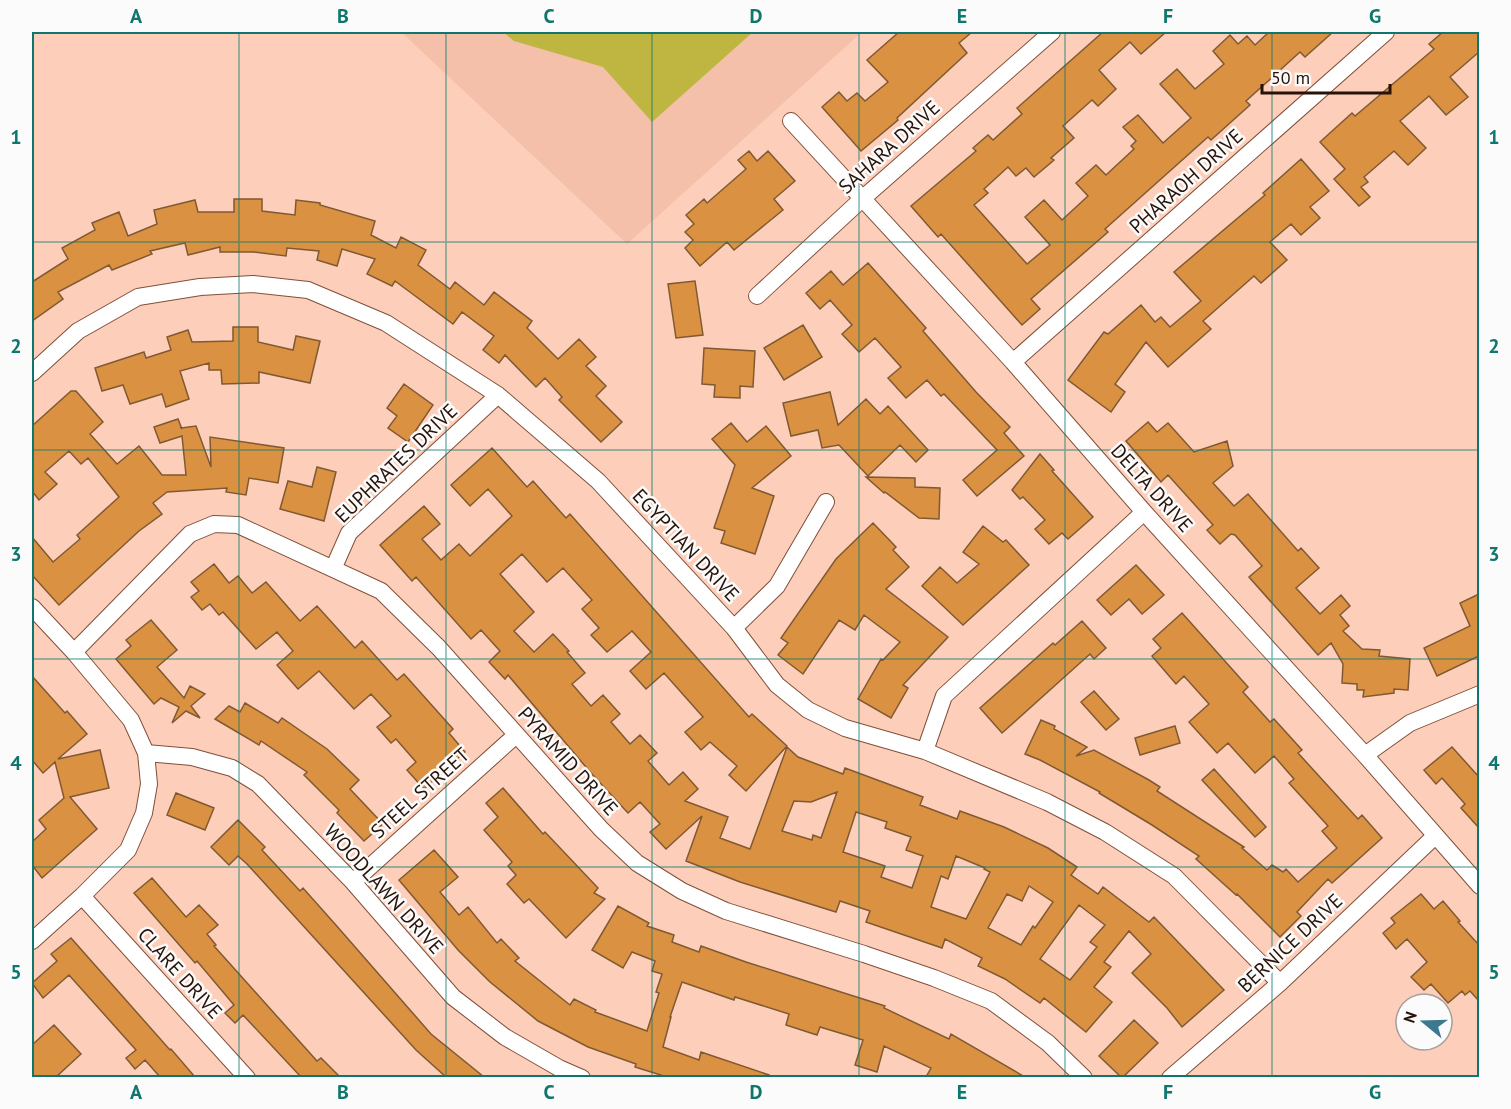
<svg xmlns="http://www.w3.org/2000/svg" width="1511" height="1109" font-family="'PT Sans',sans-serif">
<rect width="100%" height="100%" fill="#fdcfba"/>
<path fill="#f4c0a9" d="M401,32H862L627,244Z"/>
<path fill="#bfb641" d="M503,32H753L652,122L603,67L514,41Z"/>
<path fill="#da9142" stroke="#805932" stroke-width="1.5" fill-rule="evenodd" d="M899,32H972L959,43L967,53L897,118L898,120L861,151L822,107L839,92L847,101L857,93L865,101L888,82L867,60Z
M1103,32H1166L1141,54L1130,42L1099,70L1116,89L1098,106L1092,100L1063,126L1074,138L1051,158L1054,160L1034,177L1026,168L1016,176L1008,167L984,189L988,193L974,205L1027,264L1050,245L1025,217L1044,200L1062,220L1088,196L1076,183L1096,165L1106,175L1134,149L1131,146L1136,141L1123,127L1138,115L1163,143L1191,118L1160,84L1177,69L1195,89L1224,64L1213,51L1230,35L1238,44L1247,36L1255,45L1269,32H1333L1305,57L1300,52L1246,101L1250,105L1211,140L1208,137L1105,229L1108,232L1031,299L1040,309L1022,325L941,234L938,237L911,206L976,151L973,148L988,135L993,140L1022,114L1017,108Z
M1443,32H1479V52L1450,77L1468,97L1446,115L1429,96L1400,121L1426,148L1408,165L1394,151L1364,177L1368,182L1361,187L1370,197L1359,206L1334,179L1345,169L1320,142L1352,113L1355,116L1434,49L1429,44Z
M749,151L757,161L768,151L795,181L774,199L783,210L734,250L727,242L700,266L685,248L693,240L685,232L694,224L686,215L704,199L707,203L746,169L738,160Z
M1301,159L1329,191L1310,207L1320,218L1301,235L1291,224L1270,242L1287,260L1261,283L1254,276L1203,321L1211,329L1168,367L1146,342L1115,384L1125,392L1111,412L1068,380L1104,332L1108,334L1141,305L1155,322L1161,317L1170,327L1201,301L1174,272L1265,195L1263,193Z
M234,199H262V211L295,215L296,200L320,203V205L375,221L371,235L396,248L401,237L426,250L418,265L450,289L455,282L484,305L494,292L532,321L527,328L558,359L579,339L596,357L586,366L606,386L596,396L622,422L601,442L559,400L562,397L545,378L536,387L505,355L499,363L483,350L494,336L462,312L453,324L395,281L392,286L367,274L375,259L342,249L337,266L317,260L319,251L287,248L286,256L254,252H220V247L188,255L185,243L150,251L152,254L112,270L109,265L58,292L63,299L32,321V282L68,259L62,248L95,230L92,223L119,212L128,236L157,224L154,210L195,200L198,212H234Z
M868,263L926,328L923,331L976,392L1010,427L1004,433L1024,456L977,496L963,480L997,450L944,394L941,396L927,380L906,398L888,378L901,367L875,338L859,352L842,334L852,325L830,300L820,309L806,293L831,271L843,285Z
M695,281L703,335L676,338L668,284Z
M803,325L822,357L784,380L764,348Z
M233,327H258V342L293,350L296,336L320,341L310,383L259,372V383L222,384L221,370H209V363L180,371L189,399L166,407L162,394L130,404L123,385L102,391L95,368L144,352L146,358L171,350L167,337L188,330L192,342L233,341Z
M704,348L755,351L753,387L740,386V398L714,397L715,385L702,384Z
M404,384L433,405L408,442L388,428L397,416L387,408Z
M71,391H76L103,422L90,434L117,464L139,446L162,475H186L182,436L160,443L154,427L178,419L182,429L181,428L196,426L211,467L210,437L284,448L278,483L249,478L246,495L226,492L227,488L167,492L153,503L162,514L139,531L59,605L32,575V537L53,562L80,539L77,535L119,497L88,458L81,464L69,451L45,472L57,484L39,500L32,491V426Z
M830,392L838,425L866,399L880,414L888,406L928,450L916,462L900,445L868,476L839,445L822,448L818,430L791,436L783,403Z
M1148,422L1157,432L1168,423L1194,452L1227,441L1233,466L1213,483L1234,506L1248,494L1298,551L1301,548L1319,568L1296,588L1320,614L1341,595L1350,606L1340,615L1349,626L1343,631L1362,649L1380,650L1379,656L1410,659L1408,690L1394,689V693L1363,697L1364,690H1357V684L1342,683L1343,664L1331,643L1318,655L1249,577L1262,566L1235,535L1231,534L1220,544L1207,530L1213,525L1168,475L1161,482L1126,441Z
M731,423L747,442L766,426L791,456L752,488L774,496L755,554L721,543L725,531L714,528L735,465L712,439Z
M492,448L527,487L533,481L566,518L570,514L749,717L752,714L787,746L746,791L729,775L737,766L710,742L701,750L685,732L703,717L664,673L646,689L630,671L651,652L632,631L607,652L591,635L599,628L582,609L592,600L563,568L547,582L522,554L500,574L534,612L514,631L534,652L553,634L569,651L567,652L585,673L572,684L591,706L603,695L620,714L611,722L630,744L640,735L657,753L648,761L669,785L683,772L698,789L685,801L728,817L720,838L750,849L787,747L798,757L843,774L845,768L923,797L920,805L957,819L960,811L1004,827L1048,848L1077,867L1071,875L1098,894L1103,887L1149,922L1154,917L1224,990L1182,1027L1167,1008L1132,973L1151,954L1129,931L1104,962L1111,967L1094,987L1112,1002L1086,1032L1044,998L1040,1003L1005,979L978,966L982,958L945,939L942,948L866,922L870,911L840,901L836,912L740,882L686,861L702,816L666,849L650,832L660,824L640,802L628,813L591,773L508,675L505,679L489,662L500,651L481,630L471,639L416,577L412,581L380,545L424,506L440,524L422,539L441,560L459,544L470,556L512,516L488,489L470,506L451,485ZM837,792L821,838L813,835L812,840L782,831L794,801L811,802ZM856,812L887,822L885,828L911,837L906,850L923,856L912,888L881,877L885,866L843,852ZM956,856L985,868L984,869L990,872L966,919L931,907L941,876L948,879ZM1029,886L1053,902L1035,928L1033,926L1021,945L988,928L1007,894L1022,901ZM1079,905L1105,925L1090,942L1097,947L1070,980L1040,959Z
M1040,454L1054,470L1052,471L1093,517L1068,539L1062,533L1049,544L1035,529L1045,520L1023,497L1020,499L1012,490Z
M317,467L336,472L324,521L280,509L288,481L312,487Z
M866,477L915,478V487L940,488L939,519L919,518L885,492L884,493Z
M873,523L896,547L893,550L909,567L886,589L948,637L903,685L908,688L891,718L858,699L881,659L883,660L900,642L864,615L855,630L839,620L803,674L778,655L788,643L781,638L836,559Z
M983,526L1003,542L1006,540L1029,565L963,625L922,586L940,567L957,583L979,564L963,552Z
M214,564L229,583L238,576L252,593L266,582L300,621L317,606L355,648L362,641L397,680L404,674L453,729L449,733L465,752L424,789L407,770L416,762L396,739L391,743L377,727L391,716L371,694L354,709L319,671L298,689L277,665L293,651L277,632L256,649L223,612L219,615L210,604L202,610L191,597L199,591L191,582Z
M1136,565L1164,595L1142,614L1129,599L1111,615L1097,600Z
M1479,594V656L1437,676L1424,648L1470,626L1460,603Z
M1182,613L1248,687L1243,692L1270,722L1274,719L1302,750L1298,753L1358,819L1362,815L1382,838L1332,883L1328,879L1297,912L1301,916L1280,937L1237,894L1236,895L1196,859L1199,856L1152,825L1099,793L1100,792L1040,760L1025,754L1041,720L1055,726L1054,729L1087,747L1076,756L1094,750L1149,780L1160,787L1157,791L1244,847L1242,848L1267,870L1272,865L1283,872L1286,869L1298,882L1337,848L1322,831L1328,826L1289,783L1294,779L1274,756L1255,773L1228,743L1217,753L1189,722L1209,704L1184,676L1176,684L1152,656L1161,648L1153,639Z
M151,620L177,650L157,667L184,698L190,686L205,694L191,706L200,718L186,711L172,723L179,707L161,698L154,704L116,659L131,646L126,640Z
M1082,621L1106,648L1094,659L1090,654L1002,733L980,708L1053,643L1055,645Z
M32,676L65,713L67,711L87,734L58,759L100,750L109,788L70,797L97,829L42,878L32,865V842L46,829L39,820L64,798L55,762L43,773L32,760Z
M1094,691L1119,719L1106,730L1081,702Z
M245,703L278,723L282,718L327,749L359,780L350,789L383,824L364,841L337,813L339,810L304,775L307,772L261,741L259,745L215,719L229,706L240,712Z
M1175,726L1180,743L1140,755L1135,738Z
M1452,747L1479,777V828L1461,808L1465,804L1442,778L1436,784L1424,770Z
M1214,769L1266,827L1255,837L1202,780Z
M503,788L543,834L545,832L598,888L594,893L605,899L566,938L529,899L524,903L507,884L516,875L508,866L512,862L484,830L498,817L486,803Z
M176,793L214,808L205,830L167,815Z
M238,820L265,847L262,850L300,891L303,888L335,924L431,1034L484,1077H446L416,1050L247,864L238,856L229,865L211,847Z
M434,850L458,877L440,892L459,915L468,907L497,943L501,939L519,958L515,961L570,1005L574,999L596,1010L595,1012L647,1031L659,993L656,992L662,974L652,971L655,961L632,952L623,968L592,950L618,906L649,923L647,926L674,935L672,942L699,952L701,946L746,962L885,1006L884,1008L949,1039L951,1034L1025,1077H926L931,1068L884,1046L877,1072L855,1065L863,1040L820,1027L817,1035L786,1025L789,1014L735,997L734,1000L682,982L670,1017H671L663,1047L699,1060L701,1052L769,1075L768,1077H667L635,1067L636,1064L588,1047L538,1021L490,982L458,950L399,880Z
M152,878L186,917L199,905L218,925L207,934L216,945L214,946L317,1061L321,1058L340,1077H301L243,1015L235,1023L225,1013L234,1005L197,961L195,963L134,893Z
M1421,894L1434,909L1443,901L1460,921L1458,922L1479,945V1001L1470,991L1465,995L1462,991L1448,1003L1431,984L1424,990L1411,977L1427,962L1407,939L1396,949L1383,933L1395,923L1391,918Z
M71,938L170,1050L171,1049L195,1077H160L145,1060L135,1069L126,1058L136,1050L69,975L43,998L32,983L57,961L51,954Z
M1134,1020L1158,1043L1123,1077H1121L1099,1056Z
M54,1025L81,1054L56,1077H32V1045Z"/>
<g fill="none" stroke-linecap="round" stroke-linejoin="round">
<g stroke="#804f39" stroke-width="18">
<path id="street" d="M791,121L1013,362L1144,512L1365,755L1480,886
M757,296L862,199L1052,32
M1013,362L1386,32
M32,373L78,331L138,297L200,287L253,284L308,290L386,323L498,395L598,481L734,628L777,685L808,710L845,728L925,751L1047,802L1105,832L1174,876L1280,983
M333,569L349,533L498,395
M32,607L74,652L131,720L146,753L149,784L144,813L128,850L82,896L32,941
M734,628L777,586L826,502
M74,652L190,534L214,524L238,525L381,591L439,648L601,829L637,863L682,891L726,911L864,954L934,978L991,1001L1048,1043L1084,1078
M925,751L944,696L1144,512
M146,753L192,757L232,768L258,784L353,882L453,997L505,1037L559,1068L582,1078
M1365,755L1410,723L1480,694
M353,882L516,735
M82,896L247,1078
M1170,1078L1280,983L1434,837"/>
</g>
<use href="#street" stroke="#fff" stroke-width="16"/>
</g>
<path fill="none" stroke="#0f766e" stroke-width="1.5" stroke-opacity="0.55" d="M239,32V1078M446,32V1078M652,32V1078M859,32V1078M1065,32V1078M1272,32V1078M32,242H1480M32,450H1480M32,659H1480M32,867H1480"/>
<g text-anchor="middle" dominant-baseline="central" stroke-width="5" stroke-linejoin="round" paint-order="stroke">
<g font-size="20" fill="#271309" stroke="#fbfbfb">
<text transform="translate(889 147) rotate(-42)">SAHARA DRIVE</text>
<text transform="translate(1186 181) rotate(-42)">PHARAOH DRIVE</text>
<text transform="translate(396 463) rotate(-44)">EUPHRATES DRIVE</text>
<text transform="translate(1152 488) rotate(48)">DELTA DRIVE</text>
<text transform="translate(686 545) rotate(47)">EGYPTIAN DRIVE</text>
<text transform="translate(568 761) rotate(48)">PYRAMID DRIVE</text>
<text transform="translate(420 793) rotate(-42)">STEEL STREET</text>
<text transform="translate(384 889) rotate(48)">WOODLAWN DRIVE</text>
<text transform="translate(1290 943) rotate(-43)">BERNICE DRIVE</text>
<text transform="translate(180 973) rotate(48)">CLARE DRIVE</text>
</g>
</g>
<rect width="1511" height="1109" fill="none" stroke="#fbfbfb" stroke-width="66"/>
<g transform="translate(1424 1022) rotate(289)"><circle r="28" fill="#fbfbfb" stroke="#a69e9a" stroke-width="1.5"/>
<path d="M0-4.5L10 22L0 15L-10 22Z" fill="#3c788f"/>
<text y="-9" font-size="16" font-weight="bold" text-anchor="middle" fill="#271309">N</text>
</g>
<path d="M1262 84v9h128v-9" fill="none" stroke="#271309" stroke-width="3"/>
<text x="1271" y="84" font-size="18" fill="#271309" stroke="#fbfbfb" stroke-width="4.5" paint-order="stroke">50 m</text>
<rect x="33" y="33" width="1445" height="1043" fill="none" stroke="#0f766e" stroke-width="2"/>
<g font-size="20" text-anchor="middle" font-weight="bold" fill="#0f766e">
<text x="136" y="23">A</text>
<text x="343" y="23">B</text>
<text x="549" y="23">C</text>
<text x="756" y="23">D</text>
<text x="962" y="23">E</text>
<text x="1168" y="23">F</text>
<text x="1375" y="23">G</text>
<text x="16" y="144">1</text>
<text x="1494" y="144">1</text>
<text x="16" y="353">2</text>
<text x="1494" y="353">2</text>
<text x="16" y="561">3</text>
<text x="1494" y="561">3</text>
<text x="16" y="770">4</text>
<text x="1494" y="770">4</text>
<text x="16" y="979">5</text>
<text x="1494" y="979">5</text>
<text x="136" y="1099">A</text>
<text x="343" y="1099">B</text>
<text x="549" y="1099">C</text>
<text x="756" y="1099">D</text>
<text x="962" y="1099">E</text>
<text x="1168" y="1099">F</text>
<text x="1375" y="1099">G</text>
</g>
</svg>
